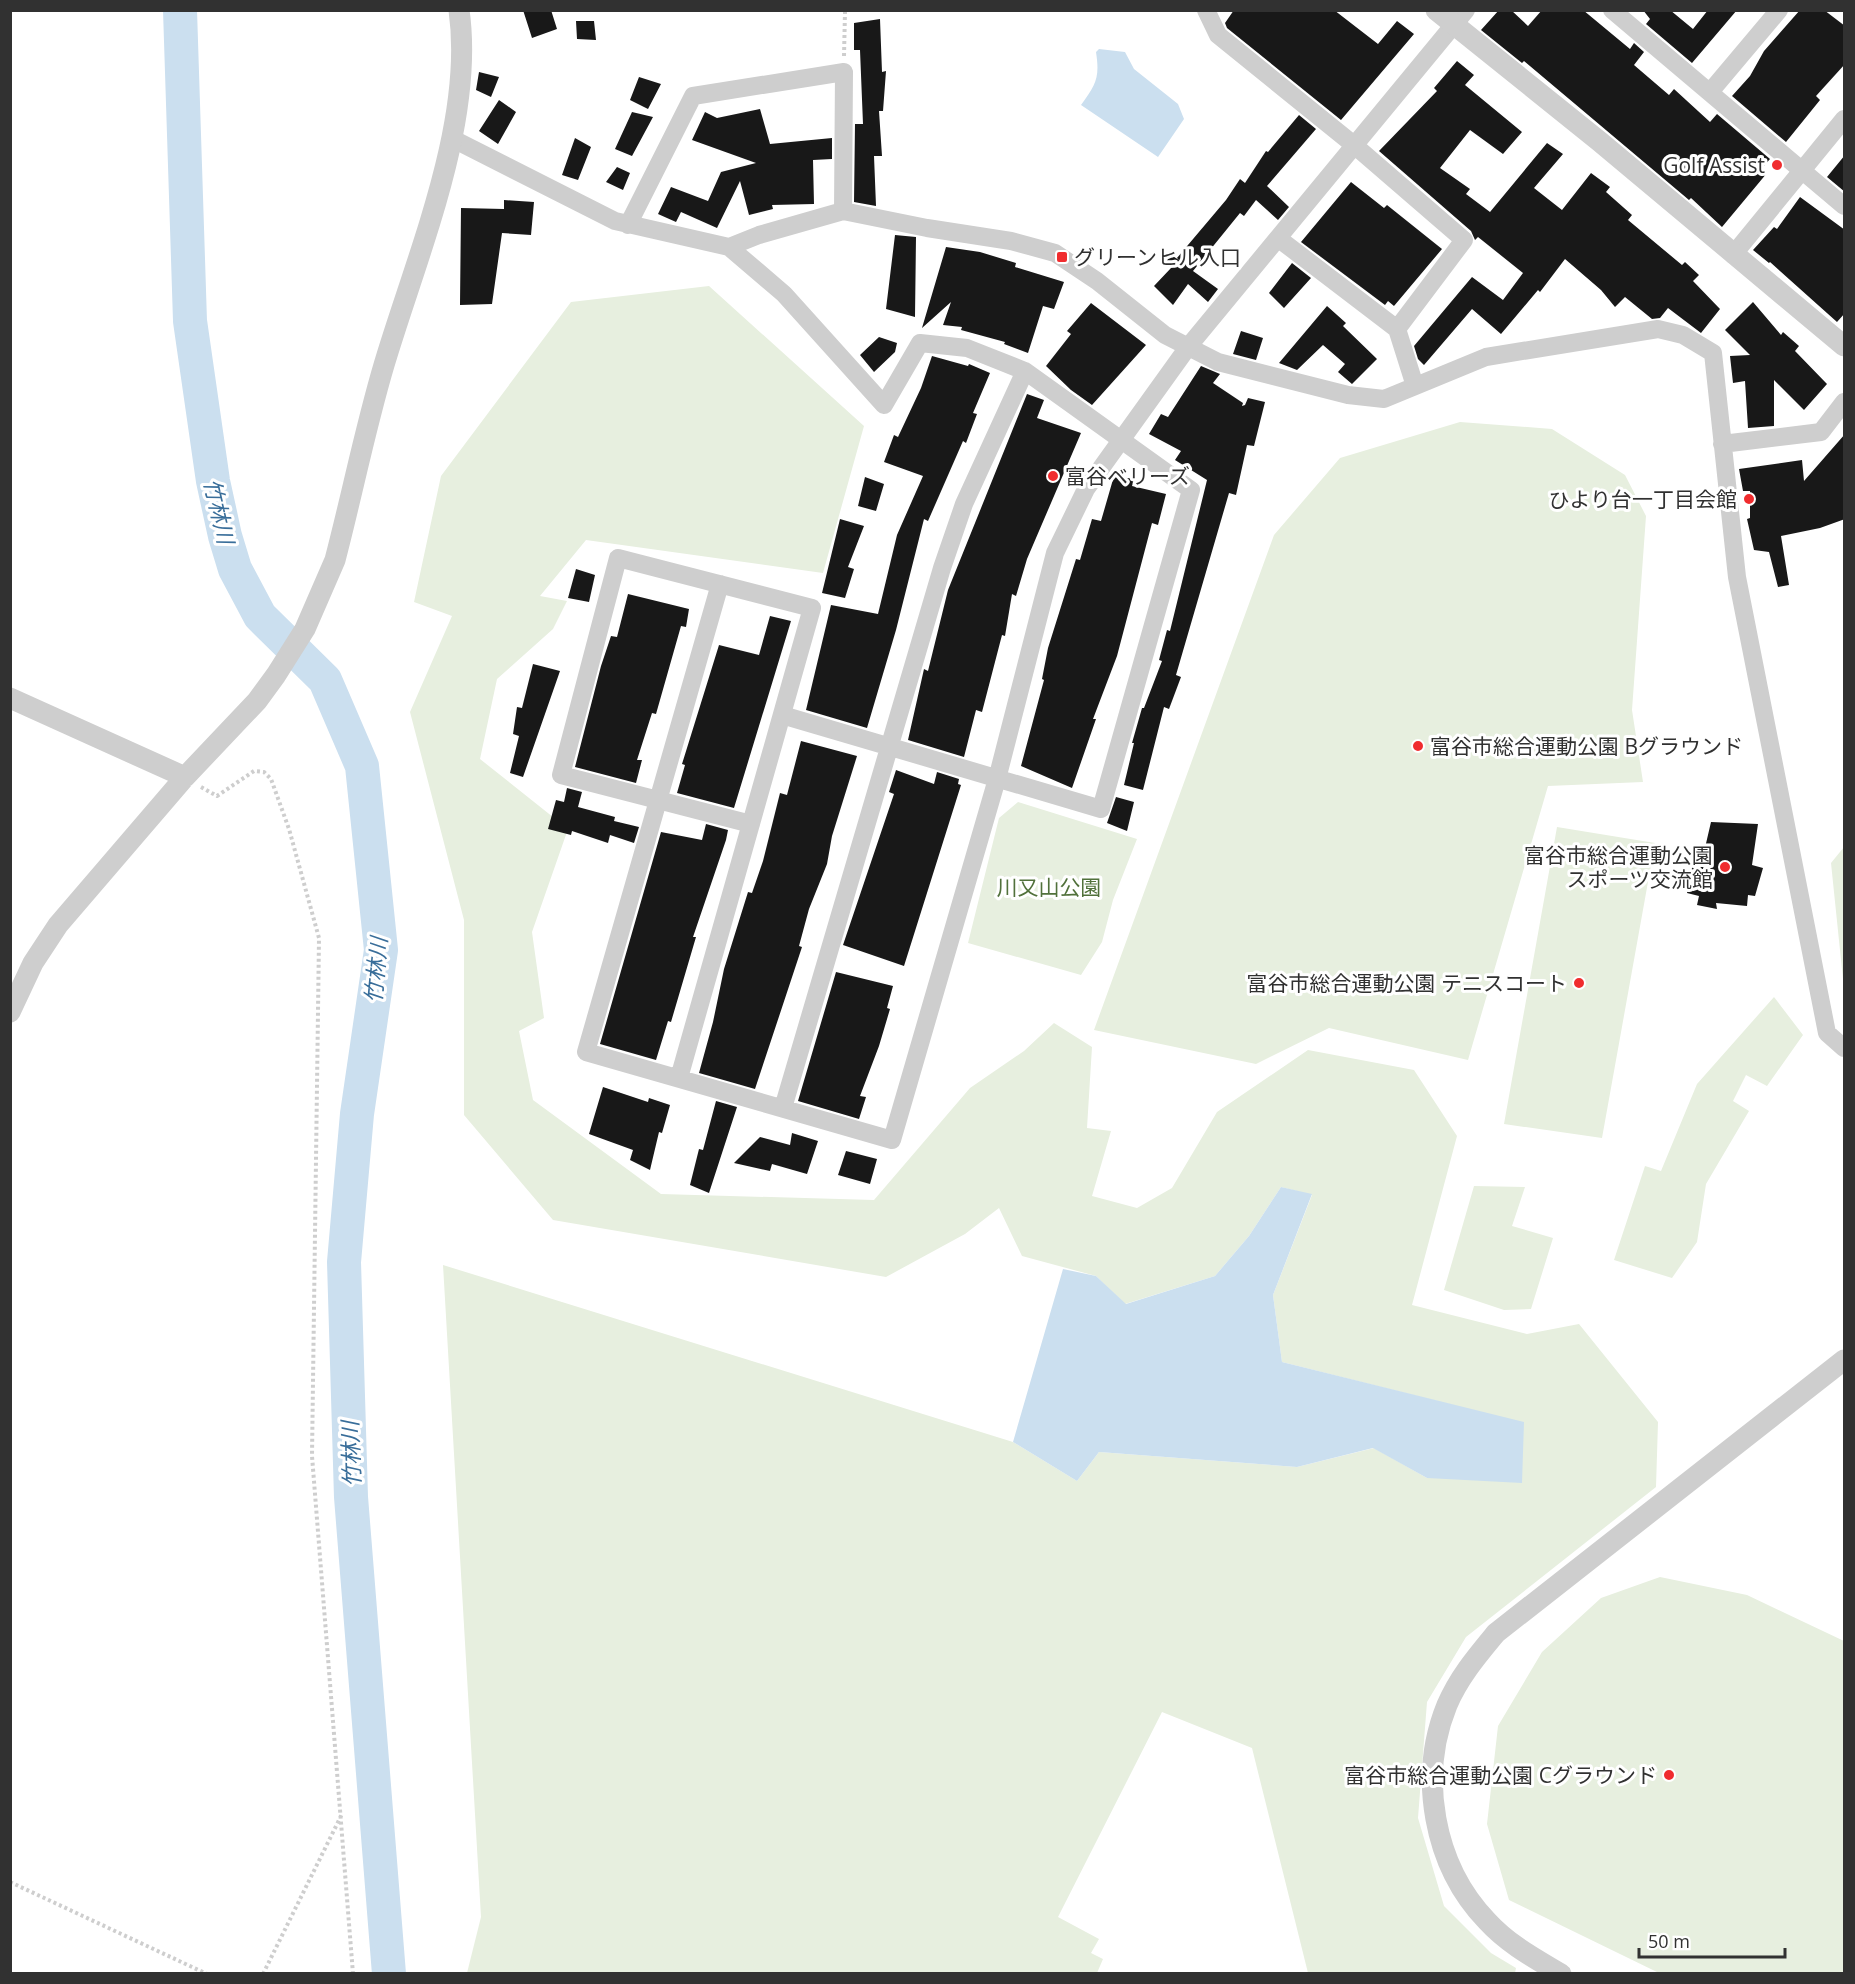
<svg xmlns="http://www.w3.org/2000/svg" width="1855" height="1984" font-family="'Open Sans','Noto Sans JP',sans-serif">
<rect width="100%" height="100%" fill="#fff"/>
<path fill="#e7efdf" d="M709,286L864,426L823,573L586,540L540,596L567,601L553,629L497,679L480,759L568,829L532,932L544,1018L519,1031L533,1100L661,1194L874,1200L970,1088L1024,1051L1054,1023L1092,1047L1087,1128L1111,1131L1092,1196L1137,1208L1172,1188L1217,1112L1308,1050L1414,1070L1457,1136L1412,1305L1527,1334L1579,1324L1658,1422L1656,1487L1466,1637L1427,1702L1418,1818L1444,1906L1491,1953L1516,1968L1515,1973H1308L1252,1748L1162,1712L1058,1917L1099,1939L1091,1953L1103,1959L1097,1973H467L481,1917L443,1265L1013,1442L1077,1481L1099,1452L1297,1467L1374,1448L1427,1478L1524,1423L1282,1362L1273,1295L1312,1195L1281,1187L1249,1236L1215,1276L1125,1304L1096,1276L1022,1256L999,1208L965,1234L886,1277L553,1220L464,1115V920L410,712L452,616L414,602L441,476L571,302Z
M1460,422L1552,429L1625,475L1646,516L1632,710L1643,782L1548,786L1468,1060L1329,1028L1256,1064L1094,1030L1274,535L1340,458Z
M1018,802L1137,839L1113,900L1102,942L1081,975L968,943L999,818Z
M1557,827L1655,843L1602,1138L1504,1124Z
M1844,847V989L1831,863Z
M1774,997L1803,1035L1767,1086L1746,1075L1733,1101L1749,1111L1706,1184L1697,1242L1672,1278L1614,1260L1645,1166L1661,1171L1697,1084Z
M1474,1186L1525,1187L1512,1226L1553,1238L1531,1309L1504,1310L1444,1290Z
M1660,1577L1747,1595L1844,1641V1973H1659L1509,1900L1487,1824L1498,1726L1542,1652L1601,1598Z"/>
<path fill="#cbdfef" d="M1099,49L1125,52L1134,69L1178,104L1184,119L1158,157L1081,105C1096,84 1100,78 1096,52Z
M1281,1187L1312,1194L1273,1295L1282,1362L1524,1422L1522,1483L1427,1478L1373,1448L1297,1467L1099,1452L1077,1481L1013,1442L1063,1269L1096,1276L1126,1304L1215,1276L1249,1236Z"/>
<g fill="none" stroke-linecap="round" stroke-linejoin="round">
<path stroke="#cbdfef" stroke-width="34" d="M180,10L190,321L213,481L225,536L235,569L260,616L325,680L362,766L381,950L357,1114L344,1262L351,1497L389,1974"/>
</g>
<path fill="#181818" d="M523,10H551L557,29L532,38Z
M1234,10H1334L1378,44L1397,21L1414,34L1341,120L1227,28L1225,23Z
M1499,10H1511L1528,26L1542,10H1583L1630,49L1634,43L1644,52L1634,65L1669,95L1674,89L1710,122L1717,114L1770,159L1762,168L1767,173L1722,227L1691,198L1689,200L1524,61L1522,63L1481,30Z
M1643,10H1670L1693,29L1708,10H1737L1692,63L1646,24L1650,19Z
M1800,10H1824L1845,26V64L1816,96L1820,100L1786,142L1732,96L1750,76L1764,51Z
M880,19L882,72L886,71L883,111H879L882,156H874L876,206L854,202L855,124H863L860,50H854V23Z
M576,21H594L596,40L577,39Z
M1457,61L1474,75L1465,85L1522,132L1503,154L1470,130L1440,168L1470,189L1466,194L1490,212L1547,143L1563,154L1534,188L1562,210L1591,173L1610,187L1606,192L1632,215L1628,220L1682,265L1685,262L1699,275L1693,281L1720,309L1701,333L1668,308L1660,318L1652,319L1625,297L1615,307L1601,290L1565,259L1540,292L1538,290L1501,334L1472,309L1424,365L1418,359L1414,346L1472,277L1503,300L1523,273L1478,237L1475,240L1471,231L1379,151L1437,91L1434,88Z
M479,72L499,77L491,97L476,90Z
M639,77L661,84L648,109L630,100Z
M499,100L516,112L498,144L479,131Z
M760,109L770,144L832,138V159L813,160L814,204L772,205L773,209L749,215L740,181L717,228L681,212L676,222L658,214L671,187L708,201L721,172L756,163L692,140L705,112L717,118Z
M632,112L653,117L632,156L615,149Z
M1299,115L1316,129L1267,186L1289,207L1278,220L1256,200L1244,216L1240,213L1193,271L1218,289L1208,302L1188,284L1173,305L1154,286L1171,268L1165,263L1171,255L1179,260L1177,258L1226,200L1240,179L1245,183L1266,151L1268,152Z
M575,138L591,147L578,180L562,175Z
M1845,155V192L1827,177Z
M617,167L630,173L623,190L606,182Z
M1351,182L1384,208L1387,205L1442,249L1394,306L1388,301L1385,305L1301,242Z
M1800,197L1845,230V313L1837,322L1770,262L1769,263L1753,250L1774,227L1777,229Z
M504,200L534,202L531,235L502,233L492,304L460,305L461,208L504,209Z
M895,235L916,237L915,317L886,309Z
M946,247L980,252L1016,263L1015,267L1064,282L1054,309L1043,306L1028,353L1004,344L1005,342L961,330L962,327L943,325L951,302L922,328Z
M1292,263L1311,278L1284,308L1269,293Z
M1753,302L1781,335L1783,332L1799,346L1795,351L1827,384L1804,410L1774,380V426L1748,428L1745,381L1733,383L1730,356L1750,355L1725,330Z
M1091,303L1146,345L1092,405L1071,390L1046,366L1071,334L1067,331Z
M1327,306L1346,323L1343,326L1377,359L1352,384L1338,372L1345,364L1323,345L1297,370L1279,363Z
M1241,331L1263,338L1256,360L1233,354Z
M879,337L897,343L895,352L874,372L860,355Z
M932,356L968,366L969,364L990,373L973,413L977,414L966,443L963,441L928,521L924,519L896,630L867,728L806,710L831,605L878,614L897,535L923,476L884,462L894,435L898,437L921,388Z
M1201,366L1220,374L1213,383L1243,403L1242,406L1245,405L1248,398L1265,402L1254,446L1247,445L1236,495L1229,493L1176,675L1181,677L1169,709L1164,707L1143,790L1124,785L1134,743H1132L1142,708H1144L1162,661L1159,660L1167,630L1170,631L1207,480L1175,460L1181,451L1149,434L1161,414L1168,417Z
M1027,394L1044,400L1037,418L1081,433L1027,559L1016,596L1012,594L1005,636L1002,635L982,712L976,710L964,757L908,740L924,669L928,671L948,590Z
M1845,434V519L1820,528L1781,536L1789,585L1778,587L1769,552L1754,550L1747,519L1750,518V491H1743L1739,469L1802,460L1804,481Z
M1114,476L1134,479L1132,486L1166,494L1158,525L1152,523L1117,656L1093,719H1096L1072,788L1021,766L1044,680L1042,679L1048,648L1076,559L1080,560L1092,519L1101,521Z
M865,477L884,484L876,511L858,506Z
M840,519L864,526L848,567L854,569L845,598L822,593Z
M576,569L595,575L589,602L568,598Z
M628,594L689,609L686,627L681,626L656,714L652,713L637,760H642L636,783L575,767L601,666L611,636L617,637Z
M770,616L791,621L734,808L677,793L685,765L682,764L719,645L759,655Z
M533,664L560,671L523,777L510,773L519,736L513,734L517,707L522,708Z
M801,741L857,756L832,836L827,864L809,909L799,946L802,947L755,1089L699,1073L713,1022L724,969L748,892L752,893L763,861L780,793L787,795Z
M896,770L934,784L937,772L959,779L958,784L961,785L904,966L843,945L894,794L889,792Z
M567,788L582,792L578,807L615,817L614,821L639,827L634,843L610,835L608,843L572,831L571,835L548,829L556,800L564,802Z
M1116,797L1134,802L1127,831L1107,823Z
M1711,822L1758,824L1752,865L1763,868L1755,896L1748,895L1747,906L1716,903L1717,909L1697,905L1699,896L1687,893L1693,863L1701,865Z
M706,824L728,830L726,840L693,937H696L671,1022L668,1021L656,1060L600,1044L661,832L702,840Z
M836,972L893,986L887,1008L890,1009L879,1046L860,1096L866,1097L859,1119L798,1101Z
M603,1087L648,1102L649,1098L670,1105L662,1133L659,1132L650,1170L630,1160L633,1150L589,1134Z
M716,1101L737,1107L709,1193L690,1185L699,1149L703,1150Z
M792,1133L818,1141L807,1174L772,1164L770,1171L734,1163L760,1137L790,1145Z
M846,1151L877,1159L870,1184L838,1175Z"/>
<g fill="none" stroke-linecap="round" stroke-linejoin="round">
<path stroke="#cecece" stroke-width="4" stroke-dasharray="3 3" stroke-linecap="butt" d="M844,56L845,12L848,10
M201,787L217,796L254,771L264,772L271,779L289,829L319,938L312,1456L353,1974
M10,1882L207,1974
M263,1974L342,1814"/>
<path stroke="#cecece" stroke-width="18" d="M1206,10L1218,35L1354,145L1464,240L1397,329
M1612,10L1844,206
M1710,92L1779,10
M453,139L615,221L729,247L784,294L884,405L920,343L967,348L1025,371L1191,490L1101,809L782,715
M628,225L693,96L844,72L843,211
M1279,239L1397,329L1415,386
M729,247L759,235L843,211L927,228L1011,241L1055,253L1097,281L1165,335L1218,362L1348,395L1384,399L1486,357L1658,329L1683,335L1713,353L1737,577L1827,1033L1844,1048
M1733,255L1844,119
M1722,444L1821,432L1844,402
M720,584L586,1052L892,1140L997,779L1055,553L1086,489L1188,347L1466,10
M679,1078L812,608L618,558L561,775L751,824
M783,1108L942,568L964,504L1025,371"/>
<path stroke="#cecece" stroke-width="21" d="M1436,10L1599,141L1844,346
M10,698L185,777
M10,1012L33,963L58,925L185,777L257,701L276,675L305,629L335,560C352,495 365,429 384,365C416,257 475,123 459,10
M1561,1974C1534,1958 1508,1944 1487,1921C1433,1865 1418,1776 1447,1705C1459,1677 1477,1656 1496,1633L1844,1360"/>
</g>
<g fill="#f02c2e" stroke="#fff" stroke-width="2">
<circle cx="1777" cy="165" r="6"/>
<rect x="1056" y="251" width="12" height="12" rx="3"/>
<circle cx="1053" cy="476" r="6"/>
<circle cx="1749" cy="499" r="6"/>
<circle cx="1418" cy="746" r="6"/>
<circle cx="1725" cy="867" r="6"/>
<circle cx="1579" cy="983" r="6"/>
<circle cx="1669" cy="1775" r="6"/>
</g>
<g text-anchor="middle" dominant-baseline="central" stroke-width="6" stroke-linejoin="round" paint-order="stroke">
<g font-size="21" fill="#313131" stroke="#fff" text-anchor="end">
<text x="1765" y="165">Golf Assist</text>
<text x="1074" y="257" text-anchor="start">グリーンヒル入口</text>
<text x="1065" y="476" text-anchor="start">富谷ベリーズ</text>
<text x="1737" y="499">ひより台一丁目会館</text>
<text x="1430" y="746" text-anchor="start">富谷市総合運動公園 Bグラウンド</text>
<text x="1713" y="855">富谷市総合運動公園<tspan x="1713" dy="24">スポーツ交流館</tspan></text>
<text x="1567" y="983">富谷市総合運動公園 テニスコート</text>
<text x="1657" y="1775">富谷市総合運動公園 Cグラウンド</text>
</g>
<g font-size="21" fill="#51713b" stroke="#fff">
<text x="1049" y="887">川又山公園</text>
</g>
<g font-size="22" font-style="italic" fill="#396e9a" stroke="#fff">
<text transform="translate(220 511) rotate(77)">竹林川</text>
<text transform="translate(375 970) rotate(-85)">竹林川</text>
<text transform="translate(350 1454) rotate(-92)">竹林川</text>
</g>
</g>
<rect width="1855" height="1984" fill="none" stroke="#313131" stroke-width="24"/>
<path d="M1639 1948v9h146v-9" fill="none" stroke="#313131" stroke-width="3"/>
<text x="1648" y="1948" font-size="18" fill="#313131" stroke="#ffffff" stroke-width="4.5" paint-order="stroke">50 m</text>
</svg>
